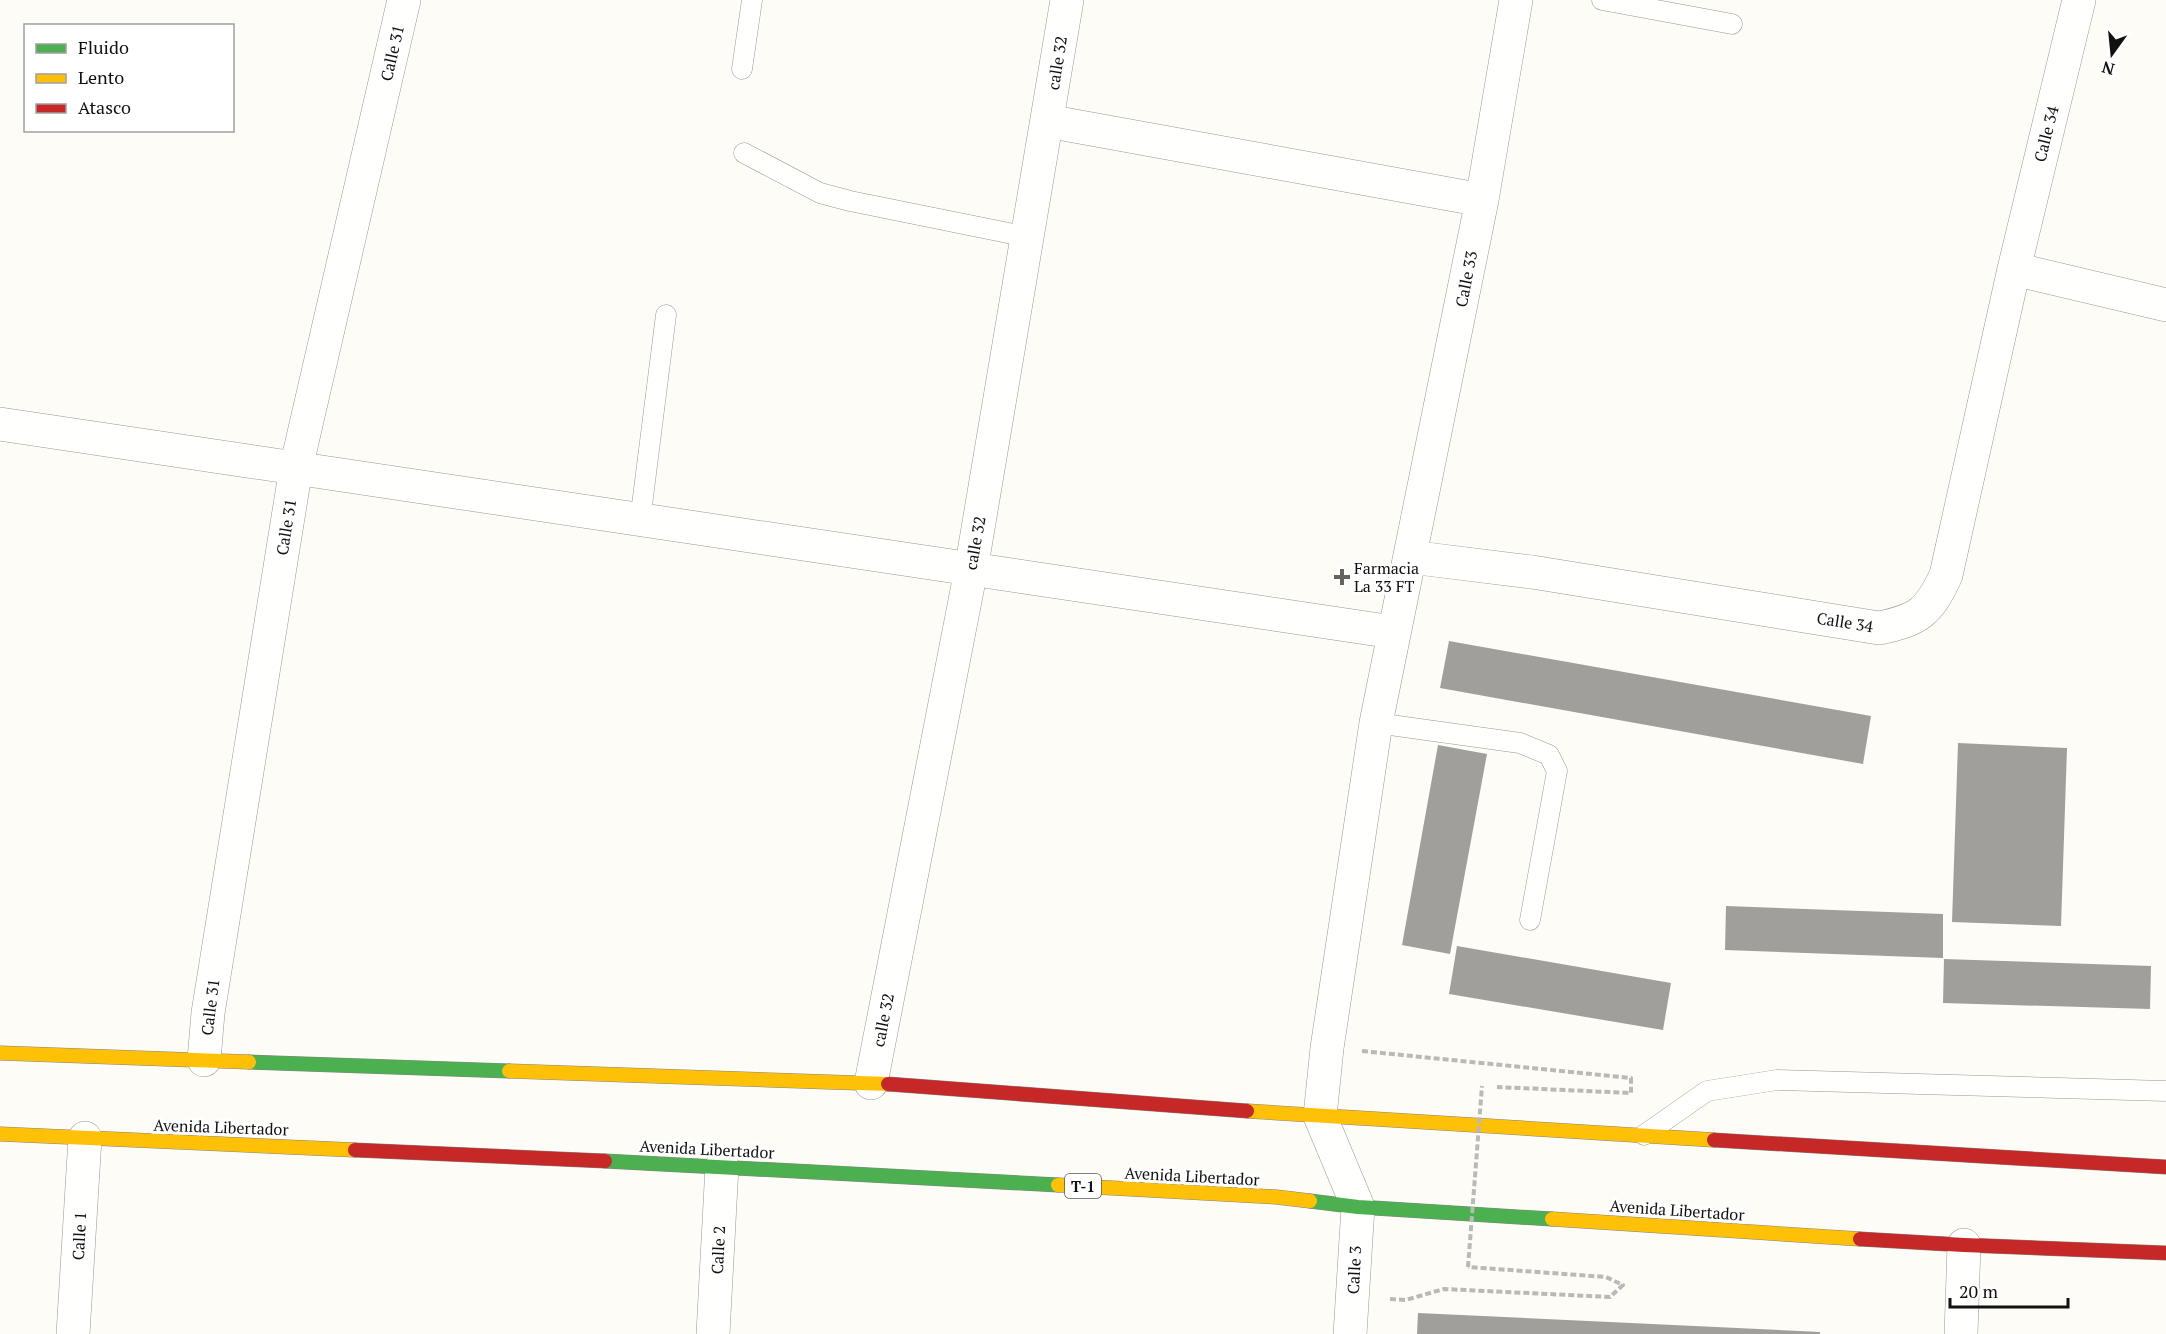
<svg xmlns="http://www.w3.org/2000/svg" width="2166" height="1334" font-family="'PT Serif',serif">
<rect width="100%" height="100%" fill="#fdfcf7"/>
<path fill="#a19f9c" d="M1449,641L1871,716L1863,764L1440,688Z
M1958,743L2067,748L2061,926L1952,922Z
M1438,745L1487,754L1450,954L1402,945Z
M1726,906L1943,914V958L1725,950Z
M1457,946L1671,983L1663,1030L1449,994Z
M1944,959L2151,966L2150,1009L1943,1003Z
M1418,1313L1820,1332V1334H1417Z"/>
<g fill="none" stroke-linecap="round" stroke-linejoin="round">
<g stroke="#979795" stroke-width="21">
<path id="lane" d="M1602,0L1732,24
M742,69L752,0
M744,153L820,193L850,201L1028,237
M640,521L666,315
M1376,723L1520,743L1549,755L1557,771L1530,920
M1644,1135L1707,1091L1777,1080L2166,1091"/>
</g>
<g stroke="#979795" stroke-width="34">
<path id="street" d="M1047,121L1482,200
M2014,269L2166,305
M0,424L1393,632
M1410,557L1532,572L1879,628C1919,620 1929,612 1946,575L2014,269L2079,0
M204,1060L208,1013L296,468L404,0
M871,1083L971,570L1067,0
M73,1334L85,1138
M713,1334L722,1166
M1350,1334L1358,1207L1320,1116L1327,1048L1376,723L1482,200L1516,0
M1961,1334L1964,1245"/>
</g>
<g stroke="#858482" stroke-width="15">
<path id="fast" d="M249,1062L509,1071
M605,1161L1058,1185
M1310,1201L1358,1207L1552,1219"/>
</g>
<g stroke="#858482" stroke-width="15">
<path id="slow" d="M0,1053L249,1062
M509,1071L888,1084
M1247,1111L1714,1140
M0,1134L355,1150
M1058,1185L1276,1197L1310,1201
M1552,1219L1860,1239"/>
</g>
<g stroke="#858482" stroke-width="15">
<path id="jam" d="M888,1084L1247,1111
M1714,1140L2166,1167
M355,1150L605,1161
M1860,1239L1964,1245L2166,1253"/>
</g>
<path stroke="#b9b9b8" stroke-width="4" stroke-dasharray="6 3" stroke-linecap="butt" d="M1362,1051L1631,1078V1093L1497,1087
M1390,1299L1406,1300L1444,1289L1610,1297L1623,1285L1606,1277L1468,1267"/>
<use href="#lane" stroke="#fffffe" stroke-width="20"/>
<use href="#street" stroke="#fffffe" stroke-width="33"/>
<use href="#fast" stroke="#4caf50" stroke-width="14"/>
<use href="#slow" stroke="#ffc107" stroke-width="14"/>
<use href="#jam" stroke="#c62828" stroke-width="14"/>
<path stroke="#b9b9b8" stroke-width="4" stroke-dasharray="6 3" stroke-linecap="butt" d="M1468,1267L1482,1086"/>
</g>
<path fill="#646362" stroke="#fff" stroke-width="2" d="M1339 568h6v6h6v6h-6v6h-6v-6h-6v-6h6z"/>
<g text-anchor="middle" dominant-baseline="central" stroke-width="6" stroke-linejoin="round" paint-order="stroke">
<rect fill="#fff" stroke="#585858" stroke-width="1.5" x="1065" y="1174" width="36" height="24" rx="4.5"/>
<g font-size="15" font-weight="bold" fill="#111">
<text x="1083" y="1186">T-1</text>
</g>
<g font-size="16" fill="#111" stroke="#fff">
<text transform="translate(392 53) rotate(-77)">Calle 31</text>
<text transform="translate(1057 63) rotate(-81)">calle 32</text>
<text transform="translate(2046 134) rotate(-76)">Calle 34</text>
<text transform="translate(1466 279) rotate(-79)">Calle 33</text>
<text transform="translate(286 527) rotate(-81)">Calle 31</text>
<text transform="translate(975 543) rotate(-80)">calle 32</text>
<text transform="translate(1845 622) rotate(9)">Calle 34</text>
<text transform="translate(210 1007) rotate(-83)">Calle 31</text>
<text transform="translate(883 1020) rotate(-79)">calle 32</text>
<text transform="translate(221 1127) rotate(2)">Avenida Libertador</text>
<text transform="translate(707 1149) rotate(3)">Avenida Libertador</text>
<text transform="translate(1192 1176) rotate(3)">Avenida Libertador</text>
<text transform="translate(1677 1210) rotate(4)">Avenida Libertador</text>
<text transform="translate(79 1236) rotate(-87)">Calle 1</text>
<text transform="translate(718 1250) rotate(-87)">Calle 2</text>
<text transform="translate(1354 1270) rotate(-87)">Calle 3</text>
</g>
<g font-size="16" fill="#111" stroke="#fff" text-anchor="start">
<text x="1354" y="568">Farmacia<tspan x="1354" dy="18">La 33 FT</tspan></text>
</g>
</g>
<rect x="24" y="24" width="210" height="108" fill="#ffffff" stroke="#a0a0a0" stroke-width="1.5"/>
<rect x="36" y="44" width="30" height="9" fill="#4caf50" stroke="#a0a0a0" stroke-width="1.5"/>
<text x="78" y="54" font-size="18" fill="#111111">Fluido</text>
<rect x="36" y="74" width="30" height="9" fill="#ffc107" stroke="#a0a0a0" stroke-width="1.5"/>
<text x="78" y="84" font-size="18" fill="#111111">Lento</text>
<rect x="36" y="104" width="30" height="9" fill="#c62828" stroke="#a0a0a0" stroke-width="1.5"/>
<text x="78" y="114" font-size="18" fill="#111111">Atasco</text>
<g transform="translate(2112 54) rotate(195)" stroke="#ffffff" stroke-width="4.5" paint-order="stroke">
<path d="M0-4.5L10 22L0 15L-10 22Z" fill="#111111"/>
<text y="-9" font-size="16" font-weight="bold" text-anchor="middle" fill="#111111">N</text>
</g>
<path d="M1950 1298v9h118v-9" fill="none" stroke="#111111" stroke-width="3"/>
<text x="1959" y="1298" font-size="18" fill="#111111" stroke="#ffffff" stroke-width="4.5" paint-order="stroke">20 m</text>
</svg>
